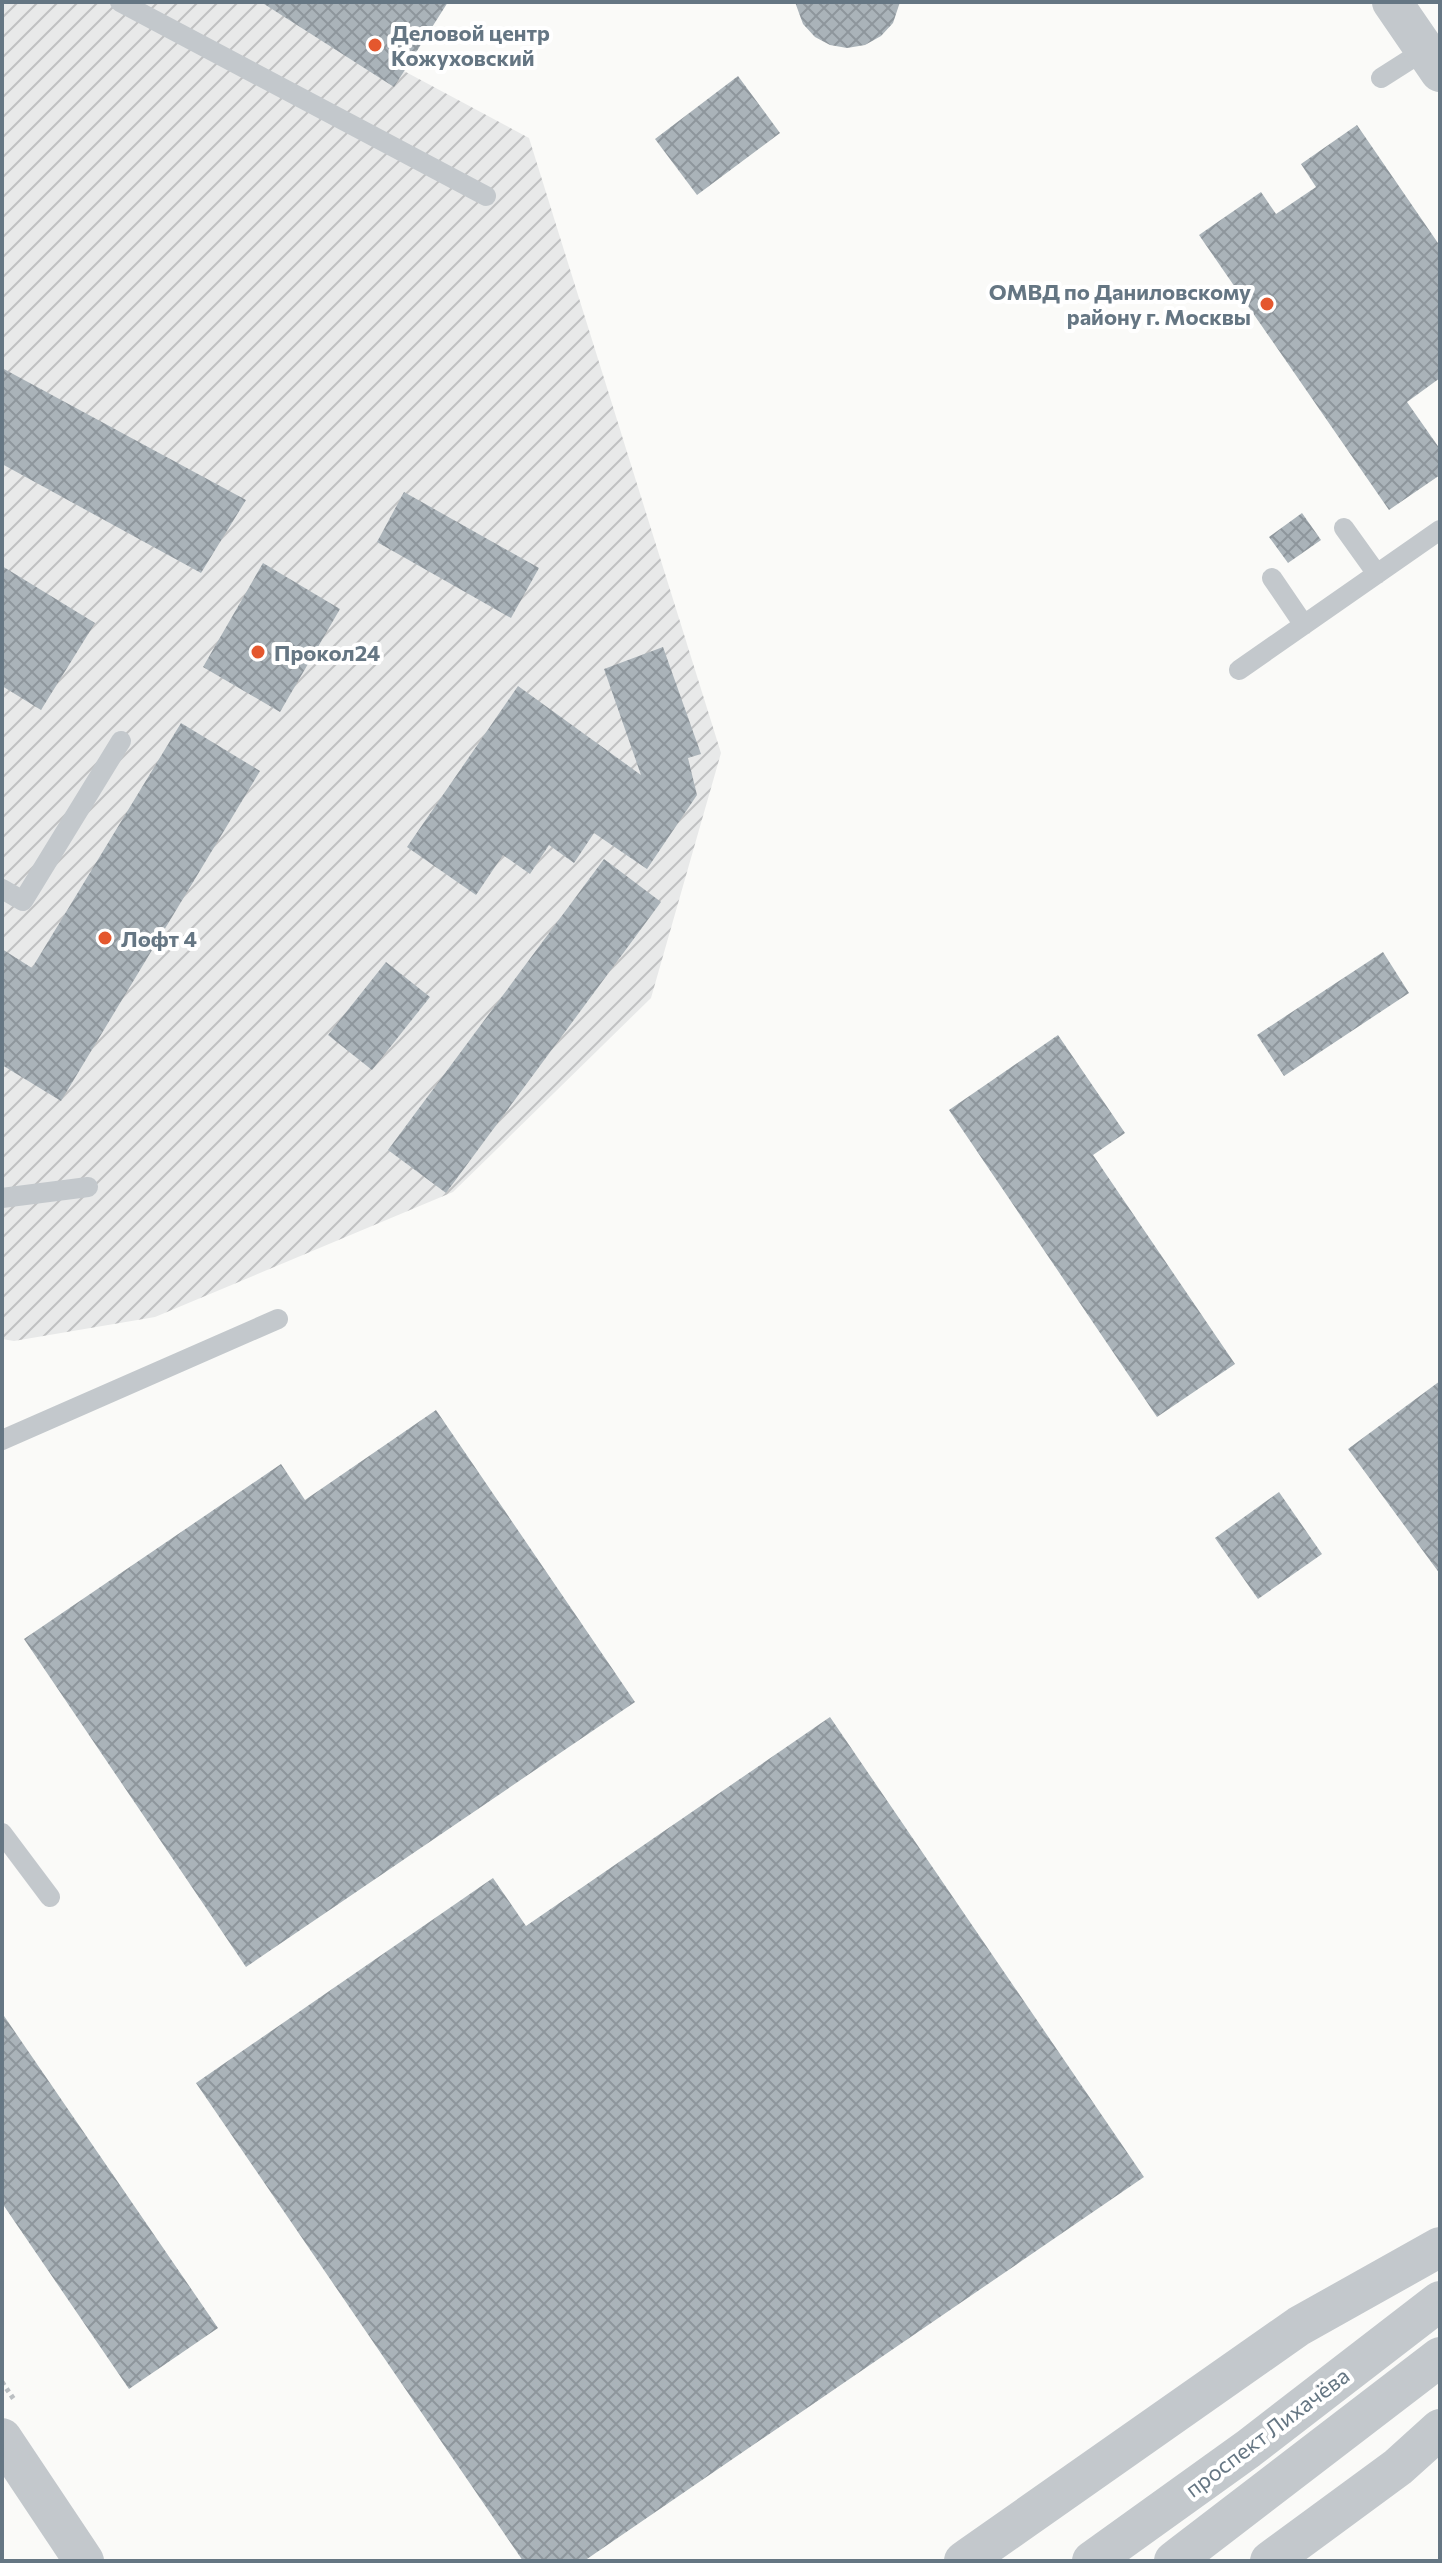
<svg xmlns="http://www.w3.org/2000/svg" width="1442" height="2563" font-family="Commissioner,sans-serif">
<defs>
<pattern id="industrial-furrows" width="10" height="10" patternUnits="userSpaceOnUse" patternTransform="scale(2)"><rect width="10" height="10" fill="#e8e9e9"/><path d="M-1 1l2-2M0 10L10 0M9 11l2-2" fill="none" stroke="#c0c1c2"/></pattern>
<pattern id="building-cross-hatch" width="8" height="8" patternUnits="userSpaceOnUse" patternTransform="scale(2)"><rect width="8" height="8" fill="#aab3b9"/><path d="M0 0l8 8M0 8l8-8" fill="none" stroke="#8e969c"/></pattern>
</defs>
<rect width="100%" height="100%" fill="#fafaf8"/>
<path fill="url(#industrial-furrows)" d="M2,2H275L529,138L721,753L651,998L453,1192L155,1317L14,1341L2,1339Z"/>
<path fill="url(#building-cross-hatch)" d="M261,2H448L394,87Z
M795,2H900L893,23L881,36L865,45L847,48L830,45L815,37L803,24Z
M738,76L780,133L697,195L655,139Z
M1357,125L1440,246V378L1407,402L1440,449V475L1389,510L1199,235L1261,192L1276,214L1316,187L1301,164Z
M2,368L246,500L201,573L2,464Z
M404,492L539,568L511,618L377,542Z
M1302,513L1321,540L1288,563L1269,537Z
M263,563L340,609L280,712L203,667Z
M2,566L95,623L41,710L2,686Z
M663,647L701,754L688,758L697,795L647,869L594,833L574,863L549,845L530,874L503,855L476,895L407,847L518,686L641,775L604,669Z
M181,723L260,771L61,1101L2,1065V949L32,968Z
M604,859L661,902L446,1193L388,1150Z
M1383,952L1409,993L1284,1076L1257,1035Z
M386,962L430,997L372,1070L328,1035Z
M1058,1035L1125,1133L1093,1155L1235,1364L1157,1417L949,1110Z
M1440,1381V1574L1348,1449Z
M436,1410L635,1702L246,1967L24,1639L281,1464L305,1500Z
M1279,1492L1322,1554L1258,1599L1215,1538Z
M830,1717L1144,2177L584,2561H523L196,2083L493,1878L526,1926Z
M2,2013L218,2328L129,2389L2,2203Z"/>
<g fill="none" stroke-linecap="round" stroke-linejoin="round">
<path stroke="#bbbfc2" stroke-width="5" stroke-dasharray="4 4" stroke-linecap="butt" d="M2,2382L15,2401"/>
<path stroke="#c3c8cc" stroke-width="20" d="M120,2L486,196
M1381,78L1425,50
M1344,528L1377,574
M1272,578L1304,625
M1239,670L1440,530
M2,889L23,901L121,741
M2,1198L88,1187
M2,1440L278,1319
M2,1833L50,1897"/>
<path stroke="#c3c8cc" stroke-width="40" d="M1392,2L1440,72
M2,2438L84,2561
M964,2561L1299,2326L1440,2247
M1092,2561L1248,2449L1440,2301
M1174,2561L1440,2357
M1270,2561L1398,2467L1440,2429"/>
</g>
<g fill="#e4572e" stroke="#fff" stroke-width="3">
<circle cx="375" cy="45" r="8"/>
<circle cx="1267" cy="304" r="8"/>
<circle cx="258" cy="652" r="8"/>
<circle cx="105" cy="938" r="8"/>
</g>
<g text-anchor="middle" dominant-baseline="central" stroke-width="8" stroke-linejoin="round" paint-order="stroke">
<g font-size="22" font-weight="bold" fill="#657683" stroke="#fff" text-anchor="start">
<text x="391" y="32">Деловой центр<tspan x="391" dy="25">Кожуховский</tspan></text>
<text x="1251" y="291" text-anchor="end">ОМВД по Даниловскому<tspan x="1251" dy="25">району г. Москвы</tspan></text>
<text x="274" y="652">Прокол24</text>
<text x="121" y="938">Лофт 4</text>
</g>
<g font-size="22" fill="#657683" stroke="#fff">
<text transform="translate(1267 2432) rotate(-37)">проспект Лихачёва</text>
</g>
</g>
<rect width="1442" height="2563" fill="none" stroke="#657683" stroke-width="8"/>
</svg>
